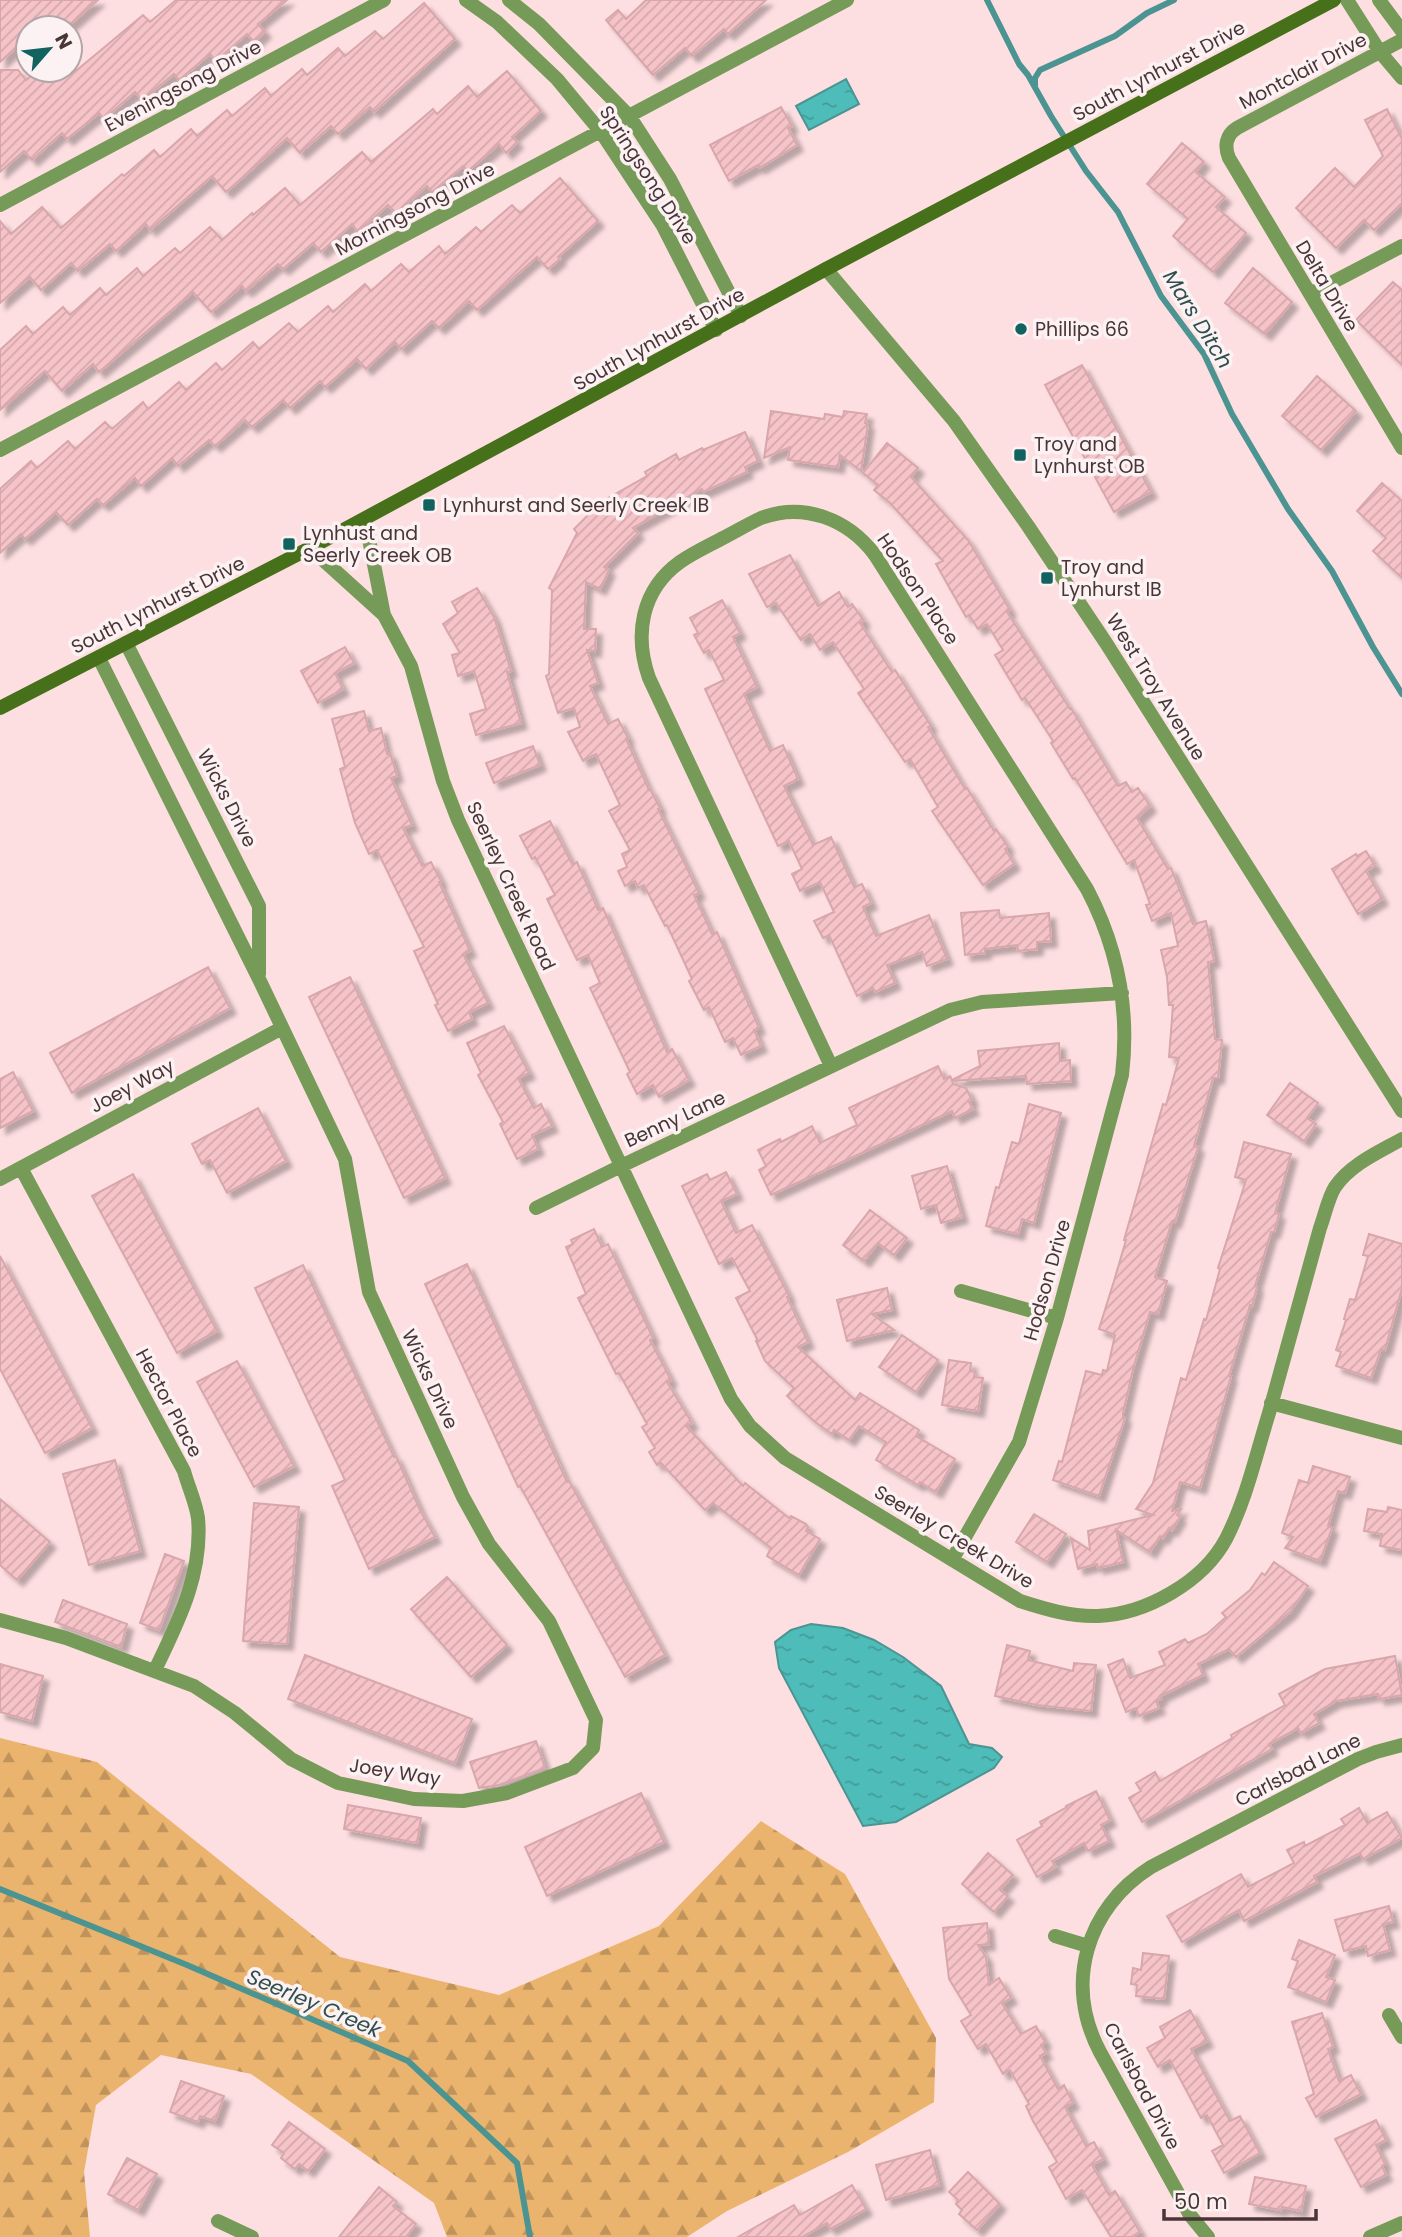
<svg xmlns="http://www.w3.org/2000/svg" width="1402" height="2237" font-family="Poppins,sans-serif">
<defs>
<pattern id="forest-firs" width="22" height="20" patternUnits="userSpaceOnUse" patternTransform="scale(1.75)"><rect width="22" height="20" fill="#ebb46e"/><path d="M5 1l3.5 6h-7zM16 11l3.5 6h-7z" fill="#c0935b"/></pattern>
<pattern id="water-ripples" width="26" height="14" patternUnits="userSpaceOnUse" patternTransform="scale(1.75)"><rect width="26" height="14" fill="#4ebdb9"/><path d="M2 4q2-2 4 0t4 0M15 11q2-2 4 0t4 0" fill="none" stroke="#439a97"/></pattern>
<pattern id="building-hatch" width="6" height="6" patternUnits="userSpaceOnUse" patternTransform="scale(1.75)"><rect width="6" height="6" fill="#f5c3c8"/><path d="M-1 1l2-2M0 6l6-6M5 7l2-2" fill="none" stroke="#d4a8ac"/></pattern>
<filter id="shadow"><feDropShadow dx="6" dy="6" stdDeviation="2" flood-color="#0004"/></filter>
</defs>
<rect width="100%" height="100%" fill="#fedfe1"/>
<path fill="url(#forest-firs)" d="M0,1738L97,1762L340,1957L499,1995L659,1926L761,1821L845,1874L936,2038L934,2102L848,2152L727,2211L687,2237H447L434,2203L251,2074L161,2055L96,2105L84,2172L90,2237H0Z"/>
<path fill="url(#water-ripples)" stroke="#4c9492" stroke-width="2" d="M846,79L859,104L809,130L796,106Z
M811,1624L843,1628L874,1640L903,1657L941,1686L969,1744L992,1748L1002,1757L994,1768L896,1822L863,1826L779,1668L775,1642L791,1630Z"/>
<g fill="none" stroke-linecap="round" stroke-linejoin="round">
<path stroke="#4c9492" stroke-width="6" d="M987,0L1019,64L1028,75L1051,116L1086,171L1118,212L1161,296L1204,354L1232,414L1288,509L1332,571L1373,647L1402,694
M1035,86V78L1040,70L1115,36L1147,13L1174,0
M0,1889L187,1965L408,2061L517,2163L530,2237"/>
</g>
<path fill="url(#building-hatch)" stroke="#d7a7ac" stroke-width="2" filter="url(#shadow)" d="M0,0H98L66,28H28V37L0,62Z
M176,0H287L258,24L265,32L254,42L247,34L216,61L210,54L179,80L174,74L142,100L135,92L104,119L99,113L67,139L62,133L32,160L24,151L0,172V70H18L26,80L38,70H77L143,15L150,22Z
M646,0H766L728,34L724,29L692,56L685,48L653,75L606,20L618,10L626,19Z
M424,3L455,39L374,112L370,107L338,134L331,126L300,153L287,138L226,192L212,176L150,230L146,224L116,251L110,244L78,271L71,263L41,290L30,277L0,303V221L11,234L42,207L61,228L122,174L124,176L154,150L160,157L191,129L197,136L227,110L232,116L265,88L271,96L302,69L307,75L338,48L345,56L375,31L383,39Z
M507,71L541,111L512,137L517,142L506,153L499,144L468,171L463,166L432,192L427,186L396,213L388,205L358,232L352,224L321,252L313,243L283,269L278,264L246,291L242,286L211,312L193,292L99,372L93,364L62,391L45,371L0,410V350L26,326L33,334L63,307L70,315L100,288L106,295L137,268L143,276L175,248L180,253L210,227L222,240L252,213L253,215L285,188L300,205L362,152L371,162L433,109L437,114L468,86L477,97Z
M781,107L792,126L788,128L797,145L759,168L758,165L729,181L710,145Z
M1387,109L1402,139V203L1374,230L1364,220L1336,248L1296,208L1335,168L1354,187L1383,156L1365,120Z
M1182,143L1204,162L1196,172L1225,197L1216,207L1246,233L1213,272L1173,236L1188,219L1147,184Z
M560,178L598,221L558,257L560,259L548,269L537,257L477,310L469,301L439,328L432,321L401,349L395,342L366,369L357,359L325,387L320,381L290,408L283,400L252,427L245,420L215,446L209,440L178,466L172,458L141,486L135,478L103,505L97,499L68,525L56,512L25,539L21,534L0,553V489L31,461L37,468L68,441L75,449L105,422L112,429L143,402L148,409L179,382L186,390L216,363L222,370L253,342L259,349L289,323L298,332L328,306L333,312L365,284L371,291L401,264L409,272L439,246L445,254L476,227L481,232L512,205L520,213Z
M1253,268L1292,302L1265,334L1225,303Z
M1393,282L1402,290V365L1356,320Z
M1082,365L1151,492L1114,512L1045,385Z
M1317,376L1356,411L1321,450L1282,416Z
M771,411L824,419L825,414L843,417L844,411L867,414L865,423L868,424L861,471L840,455L838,467L788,460L790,447L764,458Z
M745,432L758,461L745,467L747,472L703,492L702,489L633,528L638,533L604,567L609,570L600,589L586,582L584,629H596L595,651L587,650L598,683L590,686L608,724L618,719L628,738L626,739L649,790L650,789L660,808L658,809L699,893L694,895L712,934L717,932L759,1028L754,1030L761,1046L741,1055L733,1038L725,1042L709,1007L704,1010L689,981L692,979L667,925L665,926L644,885L638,888L635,881L625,886L618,871L627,867L622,854L630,850L609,811L620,805L596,754L583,761L568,732L580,727L574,708L558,713L546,676L549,674L552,590L549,588L577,533L574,529L601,502L647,476L645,472L676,454L679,460L702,448L703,450Z
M887,443L918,468L911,477L968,540L1010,610L1007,612L1070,709L1071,708L1118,786L1126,782L1132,792L1138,788L1150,806L1137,818L1168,869L1171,868L1193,924L1206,921L1214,961L1208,962L1215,1039L1222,1040L1218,1078H1213L1194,1146L1198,1147L1175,1222L1172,1221L1155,1277L1167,1281L1158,1314L1150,1312L1133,1369L1123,1413V1417L1125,1418L1099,1496L1053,1480L1059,1461L1062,1462L1086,1371L1102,1375L1103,1370L1107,1371L1115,1335L1099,1329L1114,1281L1126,1240H1124L1163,1104L1166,1105L1179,1058L1169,1057L1173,1005H1169L1167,977L1161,950L1178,946L1171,913L1152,921L1146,905L1150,904L1134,860L1127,864L1075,778L1073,779L1051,743L1053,741L1035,713L1025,698L1022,700L995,655L1003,650L987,624L978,629L969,615L966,617L936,564L943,561L890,503L874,490L878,485L863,473Z
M1382,483L1402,501V578L1373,551L1386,538L1357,511Z
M790,555L818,606L839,592L848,607L852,604L864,621L860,623L892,672L895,670L931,726L928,727L965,789L967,788L994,831L996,829L1008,847L1005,849L1014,864L983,885L932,811L938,807L910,759L905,762L858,693L864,689L833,642L820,650L810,634L801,640L776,603L767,607L749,574Z
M477,588L494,617L511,671L507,672L521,723L476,735L470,714L486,709L474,671L458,676L452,655L460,653L443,624L458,613L452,602Z
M722,600L740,633L733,637L757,687L744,694L770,751L783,745L798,779L784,786L813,845L831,837L854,887L862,884L871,903L863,907L876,936L929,915L947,959L927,966L922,952L887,965L895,983L875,992L873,988L857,996L829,935L823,938L814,921L834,912L820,882L800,891L792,874L802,869L789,841L778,846L705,689L724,680L709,650L704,653L694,635L698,633L690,618Z
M345,647L354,663L335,673L343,689L318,703L301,671Z
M364,711L369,731L381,728L387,754L390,753L397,776L391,778L412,825L403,828L422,866L431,862L441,881L439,882L470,951L463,954L488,1003L469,1012L472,1019L448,1031L435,1005L438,1004L414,951L424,947L377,850L369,854L355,823L340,769L345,767L332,719Z
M533,746L540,765L494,783L486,763Z
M550,821L572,864L577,862L598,910L603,908L667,1052L672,1049L689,1080L659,1097L653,1085L637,1094L627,1074L630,1072L590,988L600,983L588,955L577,960L547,899L555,895L535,857L532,859L520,836Z
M1366,851L1375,866L1366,871L1382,899L1358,914L1332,869L1356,854L1357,856Z
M999,910L1000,918L1049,913L1051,941L1037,942V949L1018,951L1017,945L985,949V953L965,955L961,913Z
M208,967L230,1008L72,1093L50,1053Z
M350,977L445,1178L404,1198L309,997Z
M504,1026L529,1073L518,1078L534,1108L541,1104L552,1126L532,1135L538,1149L517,1159L500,1124L503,1122L478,1075L481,1073L467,1043Z
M1059,1043L1060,1061L1070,1060L1071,1081L1027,1084L1026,1076L952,1081L953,1084L966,1088L972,1100L969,1102L973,1109L955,1118L952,1111L771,1195L759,1170L766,1166L758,1150L780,1139L781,1142L812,1126L820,1143L857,1125L849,1108L938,1066L944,1079L950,1076L952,1080L980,1066L978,1051Z
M13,1072L33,1111L0,1128V1079Z
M1290,1083L1318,1103L1307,1118L1316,1124L1304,1141L1267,1115Z
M1029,1104L1061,1113L1034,1223L1022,1219L1018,1234L986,1226L996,1187L999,1188L1012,1142L1019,1144Z
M258,1108L286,1161L227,1193L210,1160L202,1164L192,1144Z
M1244,1142L1291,1154L1275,1213L1279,1214L1274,1232H1271L1255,1286L1257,1287L1252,1306L1250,1305L1229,1376H1231L1200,1488L1180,1482L1172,1511L1181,1509L1177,1515L1180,1517L1172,1530L1169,1528L1163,1538L1160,1536L1150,1552L1116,1530L1123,1562L1098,1568L1097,1564L1078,1569L1071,1538L1090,1550L1088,1531L1153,1515L1136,1509L1153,1483L1181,1378L1186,1380L1204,1319L1206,1320L1220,1269L1218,1268L1246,1180L1235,1177Z
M947,1166L962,1217L941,1223L936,1205L921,1209L912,1176Z
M726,1172L737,1194L721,1201L736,1233L752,1225L789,1296L787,1297L808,1342L798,1347L855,1400L860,1393L919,1430L916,1436L955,1459L936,1492L920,1482L918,1485L876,1460L886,1442L859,1426L849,1440L834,1430L832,1434L815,1422L787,1396L794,1388L765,1361L756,1341H758L736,1298L750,1291L732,1258L719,1264L682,1186L707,1174L710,1180Z
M133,1174L217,1331L177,1353L92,1196Z
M870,1210L907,1238L894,1255L878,1243L864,1261L843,1245Z
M594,1229L602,1247L608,1244L632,1294L653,1338L650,1340L671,1380L667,1382L692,1423L686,1426L743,1486L745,1483L789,1518L791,1516L806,1524L808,1527L806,1531L820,1539L799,1575L767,1556L771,1548L713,1503L705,1510L661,1463L657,1465L649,1452L655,1448L642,1427L647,1424L619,1373L616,1374L578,1298L586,1294L566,1247L573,1244L571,1240Z
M1369,1234L1402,1244V1288L1385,1350L1381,1349L1371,1378L1336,1366L1341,1352L1336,1350L1346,1320L1344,1319L1350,1299L1355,1300L1368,1256L1363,1255Z
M0,1256L92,1428L45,1453L0,1369Z
M467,1264L567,1482L569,1481L665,1655L625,1677L520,1486L518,1487L425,1284Z
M303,1265L394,1457L396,1456L420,1510L435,1537L369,1569L332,1486L345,1480L255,1288Z
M887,1288L892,1310L872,1314L894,1330L847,1341L837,1300Z
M902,1335L938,1360L916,1392L879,1367Z
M949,1360L971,1363L970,1371L975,1372L974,1377L983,1378L978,1411L942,1405Z
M237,1361L294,1466L254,1487L197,1382Z
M115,1460L140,1551L89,1565L63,1474Z
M1313,1466L1350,1477L1345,1493L1338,1491L1328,1526L1332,1528L1320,1561L1285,1548L1293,1537L1282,1533L1299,1480L1308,1483Z
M0,1499L50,1542L17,1580L0,1565Z
M254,1503L299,1507L287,1644L243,1641Z
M1388,1507L1402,1510V1550L1380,1546L1382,1534L1364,1531L1368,1509L1387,1512Z
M1034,1514L1066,1534L1047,1562L1016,1542Z
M165,1554L184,1561L159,1630L140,1623Z
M1274,1562L1308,1586L1290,1612L1236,1657L1229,1649L1198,1664L1203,1675L1160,1696L1161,1699L1156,1701L1159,1708L1139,1716L1136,1708L1126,1712L1108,1665L1123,1659L1130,1678L1165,1665L1159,1652L1185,1639L1188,1643L1207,1634L1226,1617L1222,1613L1250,1590L1262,1573L1265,1575Z
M447,1577L507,1645L471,1677L411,1609Z
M63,1600L127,1624L121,1647L55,1622Z
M1007,1645L1030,1651L1028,1660L1073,1671L1074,1663L1096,1665L1091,1711L1037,1705L995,1696Z
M305,1655L472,1719L455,1763L288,1699Z
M1395,1656L1402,1695L1379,1699L1378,1694L1336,1701L1314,1714L1319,1723L1301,1733L1298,1728L1269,1744L1272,1749L1142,1822L1129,1798L1141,1791L1136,1783L1155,1772L1160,1781L1232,1738L1231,1735L1285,1705L1279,1694L1325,1669Z
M0,1664L43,1676L32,1721L0,1712Z
M536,1741L545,1768L499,1785L479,1788L470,1762Z
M1096,1791L1110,1820L1101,1825L1109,1841L1088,1851L1084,1843L1052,1861L1056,1867L1037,1877L1017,1840L1042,1826L1040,1822L1067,1807L1066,1806Z
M641,1793L664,1842L547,1896L525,1847Z
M348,1805L421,1818L417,1843L344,1829Z
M1359,1808L1367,1823L1387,1812L1402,1838L1363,1859L1360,1853L1314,1876L1317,1882L1244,1921L1239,1910L1182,1942L1167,1916L1241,1874L1248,1887L1294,1863L1287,1850L1304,1842L1305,1846L1345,1825L1341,1819Z
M988,1853L1013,1875L1000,1890L1008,1896L994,1912L962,1884Z
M1389,1906L1393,1922L1383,1924L1390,1950L1368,1956L1366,1946L1344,1951L1335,1920Z
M987,1923L989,1944L978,1945L986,1957L989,1985L999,1978L1011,1998L1002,2003L1021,2034L1036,2026L1045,2042L1041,2045L1046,2053L1040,2056L1058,2089L1064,2085L1073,2103L1065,2107L1086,2146L1094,2142L1103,2159L1092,2165L1109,2195L1115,2191L1140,2232L1131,2237H1111L1082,2190L1066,2199L1049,2167L1057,2162L1033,2121L1026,2106L1029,2104L1010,2070L1003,2074L986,2044L978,2049L961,2021L971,2015L949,1979L943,1928Z
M1299,1940L1335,1955L1326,1977L1335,1980L1326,2002L1288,1987L1298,1961L1292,1959Z
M1143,1953L1169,1956L1164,1999L1136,1996L1137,1985L1131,1984L1133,1968L1141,1970Z
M1190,2010L1207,2041L1191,2049L1230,2121L1240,2116L1260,2153L1224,2173L1212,2151L1223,2145L1207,2115L1201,2118L1170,2060L1158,2067L1147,2048L1165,2038L1160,2027Z
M1322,2013L1333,2047L1328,2049L1339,2081L1351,2075L1361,2094L1316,2117L1306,2098L1314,2094L1292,2022Z
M181,2081L224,2096L215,2121L200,2116L198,2122L170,2112Z
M1376,2120L1386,2140L1376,2145L1385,2164L1382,2166L1386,2175L1361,2187L1335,2139Z
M289,2122L325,2149L308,2171L299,2164L295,2169L281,2158L284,2153L272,2145Z
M930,2150L939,2185L886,2200L876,2165Z
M127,2158L157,2174L138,2210L108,2194Z
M968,2172L1000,2204L977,2230L959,2214L962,2210L956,2204L958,2200L949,2192Z
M1255,2177L1306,2186L1301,2211L1282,2207L1281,2210L1249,2204Z
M852,2185L866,2209L830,2229L827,2223L802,2237H738L794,2205L800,2215Z
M379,2187L397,2202L393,2206L416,2224L406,2237H339Z"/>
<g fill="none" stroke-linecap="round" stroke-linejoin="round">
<path stroke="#769a57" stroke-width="14" d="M466,0L497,22L557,79L601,132L663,226L716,330
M509,0L539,24L630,117L670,179L741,316
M1347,0L1380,52L1402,78
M1379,0L1402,31
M1402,40L1237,128C1226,135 1224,146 1229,158L1402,448
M0,205L384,0
M1310,294L1402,246
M0,450L847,0
M365,519L384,615L411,666L443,781L458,820L731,1399L750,1426L785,1458L1020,1601C1045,1609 1071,1617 1098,1616C1146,1614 1203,1582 1226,1539C1246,1500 1256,1455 1269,1413C1286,1352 1303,1290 1320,1228C1325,1215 1328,1198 1335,1187C1351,1164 1379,1152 1402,1139
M310,548L384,615
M126,643L259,906V974
M831,1066L649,678C634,635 641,590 680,562C693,553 708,546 723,538C735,532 748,524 761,518C804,502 848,519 875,555L1087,889C1118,948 1130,1008 1122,1075L1057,1318L1019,1442L952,1560
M21,1168L184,1471C188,1486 196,1503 198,1518C203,1574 178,1622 155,1670
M0,1179L282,1028
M536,1208L621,1166L950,1010L982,1002L1122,993
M961,1291L1057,1318
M1271,1403L1402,1438
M0,1620L66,1638L194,1686L235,1713L291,1759L338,1783L414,1799L463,1801L507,1793L573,1768L593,1748L596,1720L549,1621L489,1544L463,1497L369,1292L345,1159L259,979L99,658
M1055,1936L1088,1946
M1389,2015L1402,2037
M218,2221L252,2237
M1208,2237L1190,2215L1100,2052C1064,1984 1086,1908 1151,1867L1358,1759L1376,1752L1402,1745
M1370,2237L1402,2223"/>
<path stroke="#769a57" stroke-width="14" d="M826,269L954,421L1028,526L1106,643L1402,1111"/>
<path stroke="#47701a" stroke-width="14" d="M0,708L310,548L826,269L1334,0"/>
</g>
<g fill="#126260" stroke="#fcf2f3" stroke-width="2.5">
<circle cx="1021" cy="329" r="7"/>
<rect x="1013" y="448" width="14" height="14" rx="3.5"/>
<rect x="422" y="498" width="14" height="14" rx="3.5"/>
<rect x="282" y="537" width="14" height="14" rx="3.5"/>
<rect x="1040" y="571" width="14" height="14" rx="3.5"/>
</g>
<g text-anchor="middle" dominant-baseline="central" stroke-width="7" stroke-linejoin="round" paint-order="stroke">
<g font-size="19" fill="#493537" stroke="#fcf2f3">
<text transform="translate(1159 71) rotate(-28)">South Lynhurst Drive</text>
<text transform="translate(1303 71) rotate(-28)">Montclair Drive</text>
<text transform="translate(183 86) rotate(-28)">Eveningsong Drive</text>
<text transform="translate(648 175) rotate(57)">Springsong Drive</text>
<text transform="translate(415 209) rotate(-28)">Morningsong Drive</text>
<text transform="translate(1327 286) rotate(59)">Delta Drive</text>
<text transform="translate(659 339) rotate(-29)">South Lynhurst Drive</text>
<text transform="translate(918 589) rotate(56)">Hodson Place</text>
<text transform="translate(158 605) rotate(-27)">South Lynhurst Drive</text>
<text transform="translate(1156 687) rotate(58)">West Troy Avenue</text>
<text transform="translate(227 798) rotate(63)">Wicks Drive</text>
<text transform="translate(511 886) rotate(65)">Seerley Creek Road</text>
<text transform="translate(132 1086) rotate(-28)">Joey Way</text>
<text transform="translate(675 1119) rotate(-25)">Benny Lane</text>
<text transform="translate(1047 1280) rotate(-74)">Hodson Drive</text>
<text transform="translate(430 1379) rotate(65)">Wicks Drive</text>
<text transform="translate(169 1403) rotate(62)">Hector Place</text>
<text transform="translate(954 1537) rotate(31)">Seerley Creek Drive</text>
<text transform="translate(1298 1770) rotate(-27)">Carlsbad Lane</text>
<text transform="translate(395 1772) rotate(9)">Joey Way</text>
<text transform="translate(1142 2086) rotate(62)">Carlsbad Drive</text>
</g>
<g font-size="19" fill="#493537" stroke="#fcf2f3" text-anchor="start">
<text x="1035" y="329">Phillips 66</text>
<text x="1034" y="444">Troy and<tspan x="1034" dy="22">Lynhurst OB</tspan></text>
<text x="443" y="505">Lynhurst and Seerly Creek IB</text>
<text x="303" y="533">Lynhust and<tspan x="303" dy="22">Seerly Creek OB</tspan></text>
<text x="1061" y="567">Troy and<tspan x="1061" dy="22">Lynhurst IB</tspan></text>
</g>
<g font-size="21" font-style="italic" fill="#2e4f4e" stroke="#fcf2f3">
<text transform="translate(1198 319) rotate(58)">Mars Ditch</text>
<text transform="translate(314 2003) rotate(23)">Seerley Creek</text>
</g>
</g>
<g transform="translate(49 49) rotate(62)"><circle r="33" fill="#fcf2f3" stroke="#b4a6a8" stroke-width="2"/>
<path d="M0-5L12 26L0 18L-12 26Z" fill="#126260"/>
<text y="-10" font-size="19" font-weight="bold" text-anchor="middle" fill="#493537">N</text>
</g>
<path d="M1164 2209v10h152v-10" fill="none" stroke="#493537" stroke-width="3.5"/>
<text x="1174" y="2209" font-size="21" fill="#493537" stroke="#fcf2f3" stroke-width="5" paint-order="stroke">50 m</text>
</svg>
